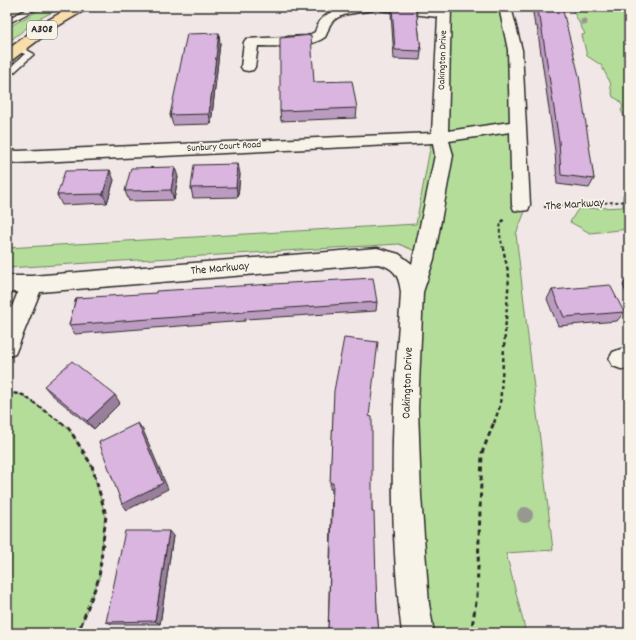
<svg xmlns="http://www.w3.org/2000/svg" width="636" height="640" font-family="Dekko,sans-serif">
<rect width="100%" height="100%" fill="#f1e7e6"/>
<filter id="ink" filterUnits="userSpaceOnUse"><feTurbulence type="fractalNoise" baseFrequency=".025" numOctaves="2"/><feDisplacementMap in="SourceGraphic" scale="8" xChannelSelector="R" yChannelSelector="G"/><feConvolveMatrix kernelMatrix="1 2 1 2 8 2 1 2 1" color-interpolation-filters="sRGB"/></filter>
<g filter="url(#ink)">
<path fill="#b4dd9a" stroke="#708462" d="M45,7H62L37,20L7,43V28Z
M445,7H505L526,209L516,234L553,550L506,553L526,633H418L407,496L424,255L399,244L7,268V248L416,224L432,138Z
M571,7H629V127L621,110L623,107L619,100L613,97L610,85L611,84L601,65L587,56L582,35L585,34Z
M629,193V229L590,233L570,222L578,209L623,207V195Z
M7,392L23,395L68,427L92,466L105,515L99,578L78,633H7Z"/>
<g fill="none" stroke-linecap="round" stroke-linejoin="round">
<g stroke="#2b2b2b" stroke-width="3">
<path id="lane" d="M31,7H40L7,24V19Z
M14,46H20L34,54L10,76H7V70L25,54L14,50Z"/>
</g>
<g stroke="#2b2b2b" stroke-width="3">
<path id="street" d="M347,7H374L373,10C360,13 341,12 332,22C328,26 328,33 325,37C309,49 277,46 258,46L255,67L253,70L248,71L243,70L241,67L244,42L246,39L307,36L315,32C320,15 331,11 347,7Z
M380,7H419L438,9L439,7H451L448,131L510,122L508,50L499,7H511L522,50L530,205L528,210L521,211L514,210L512,205L510,132L449,141L453,155L434,259L423,292L418,408L421,496L429,604L434,633H402C393,560 391,482 394,408C395,369 399,330 401,292C399,275 394,267 377,264L40,292L15,354L7,357V319L18,292H7V276H32L377,248L399,254L412,264L435,155L433,143L18,163L7,162V150L18,151L432,133L438,17L386,11L381,10Z
M621,349H629V369H621L613,366L609,359L613,352Z"/>
</g>
<g stroke="#2b2b2b" stroke-width="3">
<path id="highway" d="M71,7H86L85,10L53,29L12,60L7,61V50L43,23Z"/>
</g>
<path stroke="#2b2b2b" stroke-width="2" stroke-dasharray="3 2.5" stroke-linecap="butt" d="M544,207L629,201
M503,249C501,238 496,227 505,218"/>
<path stroke="#2b2b2b" stroke-width="2.5" stroke-dasharray="4 3" stroke-linecap="butt" d="M7,392L23,395L62,423
M494,423L500,406L509,276L503,248"/>
<path stroke="#2b2b2b" stroke-width="3" stroke-dasharray="5 4" stroke-linecap="butt" d="M60,422L68,427L92,466L106,515L99,578L78,633
M471,633L477,596L482,453L494,422"/>
<use href="#lane" fill="#f7f3e8" fill-rule="evenodd"/>
<use href="#street" fill="#f7f3e8" fill-rule="evenodd"/>
<use href="#highway" fill="#f8deab" fill-rule="evenodd"/>
</g>
<g fill="#97988f">
<circle cx="584" cy="22" r="3.5"/>
<circle cx="525" cy="515" r="8"/>
</g>
<path fill="#bb9cc0" stroke="#2b2b2b" d="M392,7H416L421,51L420,60L394,59L391,13Z
M532,7H562L594,179L589,188L557,184L555,151L537,26H535Z
M220,43L211,124L173,125L170,115Z
M314,82L357,108L356,118L281,121L280,111Z
M240,174L238,197L193,198L191,188Z
M178,177L174,200L129,201L125,191Z
M114,180L107,203L62,205L57,195Z
M629,277V300L623,285Z
M552,290L624,312L617,321L558,326L547,299Z
M76,298L377,302L376,311L245,319V321L75,334L69,325Z
M44,386L120,403L94,429L51,394Z
M334,399L369,416L372,512L377,611L379,633H328L332,489H330Z
M173,536L160,624H113L106,622Z"/>
<path fill="#997f9c" stroke="#2b2b2b" d="M219,33L220,43L211,124L209,114Z
M238,164L240,174L238,197L236,187Z
M175,167L178,177L174,200L171,190Z
M110,170L114,180L107,203L103,194Z
M115,395L120,403L94,429L87,421Z
M138,423L143,430L168,489L127,510L122,504Z
M169,531L173,536L160,624L155,621Z"/>
<path fill="#dab5df" stroke="#2b2b2b" d="M392,7H416L421,51L395,50Z
M537,7H562L579,76L594,179L561,175L559,141L540,17H538Z
M219,33L209,114L170,115L187,34Z
M311,35L314,82L352,81L357,108L280,111V38Z
M238,164L236,187L191,188L194,165Z
M175,167L171,190L125,191L131,168Z
M110,170L103,194L57,195L65,171Z
M373,278L377,302L244,311V312L69,325L76,298L156,293V291Z
M610,285L624,312L564,317L552,290Z
M344,338L378,342L369,416L372,417V512H374L377,611L379,633H328L333,483H330L334,391Z
M72,361L115,395L87,421L44,386Z
M138,423L163,483L122,504L99,442Z
M125,531H169L155,621L106,622Z"/>
</g>
<g text-anchor="middle" dominant-baseline="central" stroke-width="3.5" stroke-linejoin="round" paint-order="stroke">
<g font-size="10" fill="#2b2b2b" stroke="#f7f3e8">
<text transform="translate(443 60) rotate(-88)">Oakington Drive</text>
<text transform="translate(224 147) rotate(-3)">Sunbury Court Road</text>
</g>
<rect fill="#f7f3e8" stroke="#686764" stroke-width="1" x="27" y="21" width="30" height="18" rx="3"/>
<g font-size="11" font-weight="bold" fill="#2b2b2b">
<text x="42" y="30">A308</text>
</g>
<g font-size="12" fill="#2b2b2b" stroke="#f7f3e8">
<text transform="translate(575 205) rotate(-4)">The Markway</text>
<text transform="translate(220 269) rotate(-5)">The Markway</text>
<text transform="translate(408 383) rotate(-88)">Oakington Drive</text>
</g>
</g>
<rect width="636" height="640" fill="none" stroke="#f7f3e8" stroke-width="24"/>
<rect x="12" y="12" width="612" height="616" fill="none" stroke="#2b2b2b" stroke-width="1.5" filter="url(#ink)"/>
</svg>
